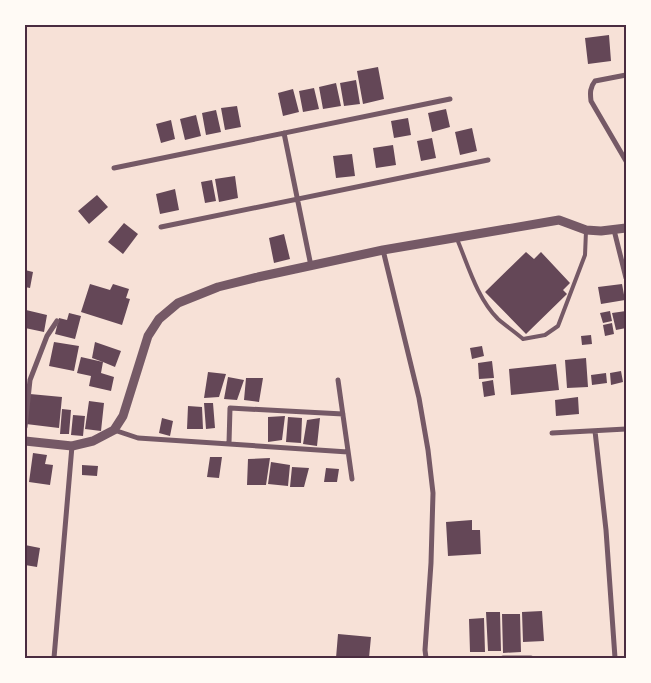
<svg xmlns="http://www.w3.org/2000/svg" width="651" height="683" font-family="'Space Grotesk',sans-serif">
<rect width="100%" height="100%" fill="#f7e1d7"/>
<path fill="#644757" d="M609,35L611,61L588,64L585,38Z
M378,67L384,99L363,104L357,71Z
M356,80L360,104L344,106L340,83Z
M336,83L341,106L323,109L319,87Z
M314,88L319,109L303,112L299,91Z
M293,89L299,112L283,116L278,93Z
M237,106L241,127L225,130L221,108Z
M446,109L450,127L432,132L428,113Z
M216,110L221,132L206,135L202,113Z
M196,115L201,136L185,140L180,119Z
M408,118L411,135L394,138L391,121Z
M171,120L175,139L161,143L156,124Z
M472,128L477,151L460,155L455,132Z
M432,138L436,158L421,161L417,141Z
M393,145L396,165L376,168L373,148Z
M352,154L355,176L336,178L333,156Z
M235,176L238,198L219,202L215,179Z
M212,180L216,201L205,203L201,182Z
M175,189L179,210L160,214L156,194Z
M97,195L108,207L89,224L78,211Z
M124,223L138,234L123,254L108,242Z
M284,234L290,259L274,263L269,238Z
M526,252L534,259L541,252L570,283L563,290L567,294L526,334L485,292Z
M25,270L33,272L30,288L25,287Z
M90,284L110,290L113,284L129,289L126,298L130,299L122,325L81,312Z
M622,284L625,300L601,304L598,287Z
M26,310L47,315L44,332L25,328Z
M610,311L612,321L603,323L600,313Z
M626,311V328L616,330L612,313Z
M69,313L81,316L75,339L55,334L59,318L67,320Z
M612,323L614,334L605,336L603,325Z
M591,335L592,344L582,345L581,336Z
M54,342L79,346L74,371L49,366Z
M95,342L121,351L115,367L103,362L101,373L114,377L111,391L89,386L91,376L77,373L81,357L103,362L92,358Z
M482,346L484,356L472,359L470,348Z
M586,358L588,387L567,388L565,360Z
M492,361L494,378L479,379L478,363Z
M556,364L559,390L511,395L509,369Z
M621,371L623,382L611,385L610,373Z
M208,372L226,374L219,397L204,398Z
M606,373L607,383L592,385L591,375Z
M228,377L244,380L237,400L224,399Z
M246,378H263L259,402L244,400Z
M493,380L495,395L484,397L482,382Z
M30,394L62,397L59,428L26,424Z
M578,397L579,414L556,416L555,400Z
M89,401L104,403L101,431L85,429Z
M204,403H213L215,428L206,429Z
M188,406L202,407L203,429H187Z
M62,409L71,410L69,434H60Z
M73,415L85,416L83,436L71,435Z
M285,416L282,440L268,442V417Z
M288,417L302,418L301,443L286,442Z
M162,418L173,421L170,436L159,433Z
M320,418L317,446L303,444L307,420Z
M33,453L47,455L45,464L53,465L50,485L29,482Z
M210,457H222L219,478L207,477Z
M270,458L266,485H247L248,459Z
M271,462L290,465L288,486L268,484Z
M82,465L98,466L97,476L82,475Z
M292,467L309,468L304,487H290Z
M326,468L339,469L337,482H324Z
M472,520V530H480L481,554L448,556L446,522Z
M25,545L40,548L37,567L25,565Z
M542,611L544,641L523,642L522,612Z
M486,612H500L501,651H488Z
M502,614H520L521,652L503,653Z
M484,618L485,652H470L469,619Z
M338,634L371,637L369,658H336Z"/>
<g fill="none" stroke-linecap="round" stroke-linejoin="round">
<path stroke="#755966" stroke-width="4" d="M457,239C468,265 477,298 498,319C506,326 515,332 523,339L545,335L558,326L585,255L586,231"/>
<path stroke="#755966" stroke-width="5" d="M626,75L595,81C590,87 590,93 591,101L626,161
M284,133L311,266
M114,168L450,99
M161,227L488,160
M614,230L626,278
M383,250L419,398L428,450L433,493L431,563L425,650L426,658
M338,380L352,479
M25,427L30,380L47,336L57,321
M114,430L138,438L348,452
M595,431L606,530L615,658
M552,433L626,429
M229,443L230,408L343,414
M54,658L72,446
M503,658H531"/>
<path stroke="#755966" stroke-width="9" d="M25,441L72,446L93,441L114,430L123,416L148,336L159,319L178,303L218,287L258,277L383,250L559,220L586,230L601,231L626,228"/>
</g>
<rect width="651" height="683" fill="none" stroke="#fffaf5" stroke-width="52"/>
<rect x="26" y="26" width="599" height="631" fill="none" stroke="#4a2c40" stroke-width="2"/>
</svg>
